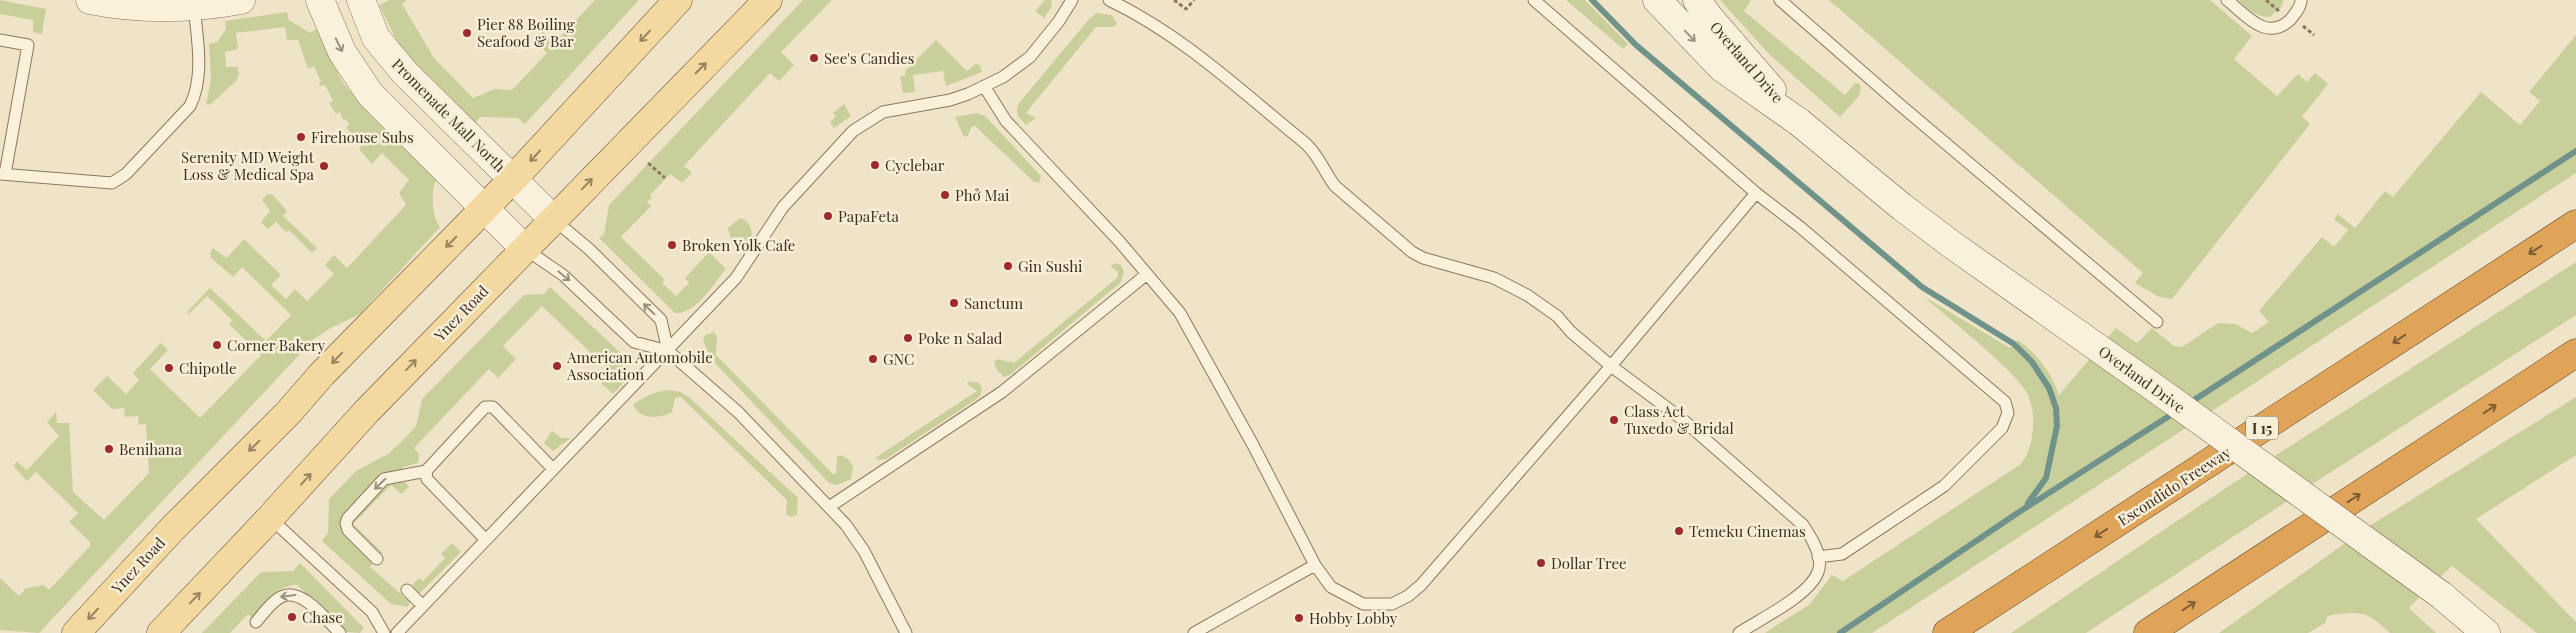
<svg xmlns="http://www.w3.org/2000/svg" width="2576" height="633" font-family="'Playfair Display',serif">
<rect width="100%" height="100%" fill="#f0e4c8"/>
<path fill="#c9cf9b" d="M0,0L46,9L42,34L33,32V20L0,14Z
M390,0H407L402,4L434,58L473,98L495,89L512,90L547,53L534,40L543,31L555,42L595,0H639L525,124L518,118L480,117L475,124L402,51L379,5Z
M803,0H832L781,52L794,65L779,81L770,73L684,166L692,173L682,183L670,174L650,195L652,197L647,202L651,206L621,237L665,280L662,283L676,296L689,283L685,278L709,252L726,269C713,284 697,314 675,313L599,238L604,234L609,205Z
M1045,0H1052L1051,8L1044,18L1035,11Z
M1566,0H1585L1628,44L1623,49Z
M1720,0H1751L1744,11L1845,95L1855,83L1859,84L1861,87L1859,96L1840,117L1769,54Z
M1829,0H2210L2252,36L2234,59L2277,96L2298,74L2307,82L2315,73L2328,84L2302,117L2310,124L2172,299L2159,297L2135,283L2143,273Z
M2238,0H2283L2282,6L2270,17C2255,17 2248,9 2238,0Z
M287,12L289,20L310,33L316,29L343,83L371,116L437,179C430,189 432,218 440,227L360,314L331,328L314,339L39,633L0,630V578L19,596L26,588L44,585L49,590L90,546V542L69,522L78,513L36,472L27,481L14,467L16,461L27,470L59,436L47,422L56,412L57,423H69L73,492L104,520L149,473L146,424L139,425L138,416L125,417L124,408L112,409L93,390L107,376L126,394L139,380L133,373L161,343L168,350L150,369L200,418L261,355L229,324L232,320L207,296L189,314L187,312L210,288L266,341L291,315L242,267L233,277L211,258L210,253L213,248L227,258L244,239L281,275L271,285L286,299L295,289L307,301L334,274L325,265L334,255L347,268L406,205L399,193L409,180L382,153L372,164L359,149L361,147L346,127L349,125L346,119L343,120L340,112L336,114L329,103L333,101L325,85L320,86L319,84L321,82L314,66L308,69L298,40H287L285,27L236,33L238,49L225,52L226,67H238L239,75L236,81L211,104L206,105L211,78L209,44L217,42L226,29L225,21Z
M1097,13L1112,15L1117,24L1113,27H1096L1026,113L1036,118L1026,125L1018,116L1017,109L1019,103L1090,18Z
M2576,35V173L1872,633H1765L1810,604L1832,575L1843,581L2021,464C2034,448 2037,415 2028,395C2018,372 1945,316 1923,296L2010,348L2018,340C2039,356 2050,371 2059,395L2116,328L2137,343L2152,328L2174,346L2182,347L2218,323L2236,324L2252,333L2269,322L2259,311L2322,237L2334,247L2348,230L2334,219L2338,214L2355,228L2385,191L2393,197L2481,92L2520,125L2540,101L2529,92Z
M936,40L967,71L975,64L980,65L982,72L946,86L943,71L913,75L915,92L903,93L900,76H905V71Z
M844,104L851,116L834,128L830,122L836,116L833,113Z
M977,113L985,116L1041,176L1039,183L1034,182L975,126L971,127L968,136L964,137L955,117Z
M267,194H272L287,211L283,216L317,248L312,253L289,230L286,232L276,222L268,229L261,222L270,211L262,200Z
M740,218C755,222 756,243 741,249L732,244L728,228Z
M2576,262V315L2303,490L2267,461Z
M1114,263L1121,265L1124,272L1121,282L1011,374L1004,377L997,370L994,362L997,359L1014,363L1118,277V272L1110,266Z
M550,287L625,357C634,374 624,382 613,394L601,383L611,372L542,306L503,346L516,359L498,378L489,369L414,448L419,454L418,463L403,467L404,481L409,487L401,494L391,485L353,524L383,553L370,567L410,602L408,607L391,604L322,541L328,533L329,499L356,471L388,454L405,438L416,426L422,399L524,295L544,294Z
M714,332L717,337L716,355L833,474H836L837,457L841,455L848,459L853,466L851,479L837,485L829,483L711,359L703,341L705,335Z
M968,381L979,383L982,388L981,395L975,400L886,459L880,460L875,458L977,391L967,384Z
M669,390L680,392L689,397L798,498L797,515L791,517L786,514L787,500L681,397L675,398L672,412C660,419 640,420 633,405C644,396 654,392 669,390Z
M2576,397V455L2476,519L2576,622V633H2537L2452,566L2435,582L2363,530Z
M552,431L561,438H571L553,451L544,443Z
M2263,463L2303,491L2086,633H2011Z
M2351,539L2427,589L2409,608L2436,633H2390C2366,611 2363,611 2331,615L2327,617L2325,623L2308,633H2219Z
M452,543L461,552L419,594L411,586L419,578L423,581L445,558L441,554Z
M300,563L364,628L360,633L347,632L297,585C277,584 265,604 252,618L248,614L230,633H202L261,572L293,571Z"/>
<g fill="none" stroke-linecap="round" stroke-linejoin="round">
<path stroke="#6f938a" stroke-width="6" d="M1592,0L1636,45L1922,287L2014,344L2032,362L2049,388L2056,408L2057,426L2046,478L2028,503
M2188,404L2576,151
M1840,633L2019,512L2177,411"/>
<g stroke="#8d765c" stroke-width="13">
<path id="service" d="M1109,0C1183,35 1243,93 1305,143C1319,155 1324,172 1335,186L1412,252L1423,258L1494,278L1527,295L1557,316L1571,332L1611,366L1682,419L1803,525C1811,537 1824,557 1818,572C1809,596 1760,619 1739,633
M1534,0L1756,193
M1780,0L1899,104L2157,322
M2227,0C2246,15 2266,42 2290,20C2295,14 2301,7 2301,0
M0,40L28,45L5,174
M984,86L1006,121L1119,241L1180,313L1253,445L1315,565L1331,587L1363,604H1392L1408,596L1421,585L1611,366L1756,193L1800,227L2005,402L2008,413L2002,428L1944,486L1842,554L1818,557
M0,174L112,183L126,174L190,106C205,76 197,38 194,6
M553,219L589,249L661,320L668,351
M525,249L563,275L634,342L668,351L738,412L846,525L864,551L906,633
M829,507L1002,392L1147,274
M270,518L372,612L384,633
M486,540L427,479L426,471L485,407H493L553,469
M377,559L348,530L346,523L348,518L384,479L426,471
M407,590L423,606
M256,622C263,614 272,601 281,597C301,586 326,620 340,633
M397,633L736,278L783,207L853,131L883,112L950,100L968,94L1003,77L1030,57L1059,21L1072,0
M1194,633L1315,565"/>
</g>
<g stroke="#8d765c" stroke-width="29">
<path id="tertiary" d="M90,0C140,10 192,9 241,0
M320,0L342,52L370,94L524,248
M361,0L376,38L404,72L553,219"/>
</g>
<g stroke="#6f573f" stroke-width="29">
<path id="secondary" d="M1657,0L1722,68L1799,122
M1697,0L1708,16L1772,90
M2441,595L2486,633"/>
</g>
<g stroke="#5b4430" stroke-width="29">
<path id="primary" d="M76,633L174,527L289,412L322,374L513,179L678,0
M161,633L270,518L367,411L768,0"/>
</g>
<g stroke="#5b4430" stroke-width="29">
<path id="motorway" d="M1947,633L2576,224
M2148,633L2576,353"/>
</g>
<path stroke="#8d765c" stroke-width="3" stroke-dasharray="4 2.5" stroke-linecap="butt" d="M1174,0L1186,9L1194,0
M2266,0L2279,11
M2303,26L2314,35
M648,163L665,178"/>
<use href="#service" stroke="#faf1dc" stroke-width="11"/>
<use href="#tertiary" stroke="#faf1dc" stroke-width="28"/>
<use href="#secondary" stroke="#faf1dc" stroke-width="28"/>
<use href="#primary" stroke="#f3d9a0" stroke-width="28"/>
<use href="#motorway" stroke="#e0a458" stroke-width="28"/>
<g stroke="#6f573f" stroke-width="29" stroke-linecap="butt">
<path id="secondary-bridge" d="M1799,122L1902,207L1951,244L2166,396L2441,595"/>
</g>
<use href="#secondary-bridge" stroke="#faf1dc" stroke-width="28"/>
</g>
<defs><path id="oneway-shaft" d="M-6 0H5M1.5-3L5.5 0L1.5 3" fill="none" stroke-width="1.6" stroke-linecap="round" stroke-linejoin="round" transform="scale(1.25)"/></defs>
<g stroke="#988460">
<use href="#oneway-shaft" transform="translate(645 36) rotate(133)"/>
<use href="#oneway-shaft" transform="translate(701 68) rotate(-45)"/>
<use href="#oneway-shaft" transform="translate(535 156) rotate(133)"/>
<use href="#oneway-shaft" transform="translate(587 184) rotate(-46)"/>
<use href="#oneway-shaft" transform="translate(451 242) rotate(135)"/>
<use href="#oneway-shaft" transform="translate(337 358) rotate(134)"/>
<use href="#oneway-shaft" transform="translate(411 365) rotate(-46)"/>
<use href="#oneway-shaft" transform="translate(254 446) rotate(136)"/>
<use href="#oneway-shaft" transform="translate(306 479) rotate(-48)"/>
<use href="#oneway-shaft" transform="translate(195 598) rotate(-46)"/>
<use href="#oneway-shaft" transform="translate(93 614) rotate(133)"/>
</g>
<g stroke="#9c907e">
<use href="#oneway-shaft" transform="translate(1690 36) rotate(46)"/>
<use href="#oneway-shaft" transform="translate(339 45) rotate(64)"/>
<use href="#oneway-shaft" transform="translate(564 276) rotate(39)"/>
<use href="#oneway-shaft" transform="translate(649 309) rotate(-136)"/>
<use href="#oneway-shaft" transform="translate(380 484) rotate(136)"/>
<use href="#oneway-shaft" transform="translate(288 596) rotate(173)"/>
</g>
<g stroke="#7e5d36">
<use href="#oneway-shaft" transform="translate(2535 250) rotate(147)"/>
<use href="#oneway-shaft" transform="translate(2399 339) rotate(147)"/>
<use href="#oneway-shaft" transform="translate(2490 409) rotate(-33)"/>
<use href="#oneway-shaft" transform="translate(2354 498) rotate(-33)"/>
<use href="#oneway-shaft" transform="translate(2101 533) rotate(147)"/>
<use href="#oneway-shaft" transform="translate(2189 606) rotate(-33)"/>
</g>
<g fill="#9e2a2b" stroke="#f7eed8" stroke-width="2">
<circle cx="467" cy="33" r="5"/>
<circle cx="814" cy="58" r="5"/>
<circle cx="301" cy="137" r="5"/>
<circle cx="875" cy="165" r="5"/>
<circle cx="324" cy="166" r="5"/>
<circle cx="945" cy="195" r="5"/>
<circle cx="828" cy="216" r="5"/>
<circle cx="672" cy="245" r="5"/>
<circle cx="1008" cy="266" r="5"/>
<circle cx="954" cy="303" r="5"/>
<circle cx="908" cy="338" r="5"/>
<circle cx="217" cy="345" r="5"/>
<circle cx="873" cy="359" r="5"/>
<circle cx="557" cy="366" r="5"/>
<circle cx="169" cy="368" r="5"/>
<circle cx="1614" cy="420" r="5"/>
<circle cx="109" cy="449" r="5"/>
<circle cx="1679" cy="531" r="5"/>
<circle cx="1541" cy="563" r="5"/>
<circle cx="292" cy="617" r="5"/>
<circle cx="1299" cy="618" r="5"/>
</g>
<g text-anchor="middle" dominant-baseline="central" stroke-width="5" stroke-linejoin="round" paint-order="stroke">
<rect fill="#f7eed8" stroke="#756857" stroke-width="1" x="2246" y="416.5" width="32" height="23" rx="4"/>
<g font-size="14" font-weight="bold" fill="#3d2e20">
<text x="2262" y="428">I 15</text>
</g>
<g font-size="15" fill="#3d2e20" stroke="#f7eed8" text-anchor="start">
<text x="477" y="24">Pier 88 Boiling<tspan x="477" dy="17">Seafood &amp; Bar</tspan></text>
<text x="824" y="58">See's Candies</text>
<text x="311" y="137">Firehouse Subs</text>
<text x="314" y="157" text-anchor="end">Serenity MD Weight<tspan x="314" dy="17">Loss &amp; Medical Spa</tspan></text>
<text x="885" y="165">Cyclebar</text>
<text x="955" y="195">Phở Mai</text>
<text x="838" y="216">PapaFeta</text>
<text x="682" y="245">Broken Yolk Cafe</text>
<text x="1018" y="266">Gin Sushi</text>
<text x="964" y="303">Sanctum</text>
<text x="918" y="338">Poke n Salad</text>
<text x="227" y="345">Corner Bakery</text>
<text x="567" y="357">American Automobile<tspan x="567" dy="17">Association</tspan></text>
<text x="883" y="359">GNC</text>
<text x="179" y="368">Chipotle</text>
<text x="1624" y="411">Class Act<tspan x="1624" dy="17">Tuxedo &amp; Bridal</tspan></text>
<text x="119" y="449">Benihana</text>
<text x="1689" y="531">Temeku Cinemas</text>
<text x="1551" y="563">Dollar Tree</text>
<text x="302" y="617">Chase</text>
<text x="1309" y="618">Hobby Lobby</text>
</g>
<g font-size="15" fill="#3d2e20" stroke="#f7eed8">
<text transform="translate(1747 62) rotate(49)">Overland Drive</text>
<text transform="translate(449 115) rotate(45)">Promenade Mall North</text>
<text transform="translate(461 313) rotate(-46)">Ynez Road</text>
<text transform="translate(2142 379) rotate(36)">Overland Drive</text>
<text transform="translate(2174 486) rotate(-33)">Escondido Freeway</text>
<text transform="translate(138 565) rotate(-47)">Ynez Road</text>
</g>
</g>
</svg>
